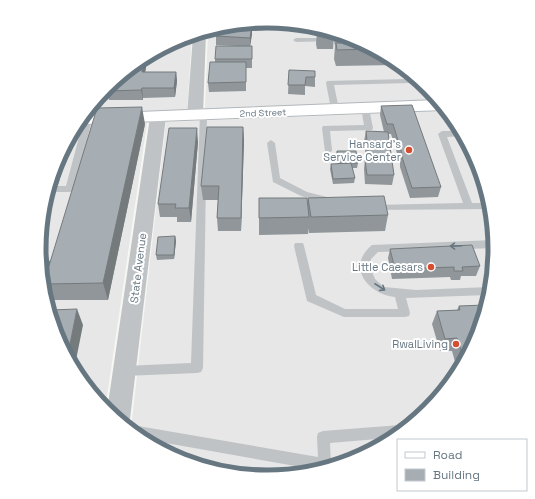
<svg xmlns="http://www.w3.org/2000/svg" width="535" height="499" font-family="'Space Grotesk',sans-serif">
<rect width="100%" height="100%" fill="#f6f6f3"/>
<path fill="#e6e7e6" d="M268,21L355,38L429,88L437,100L205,109L208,33Z
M192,36L187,110L89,113L106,88L180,38Z
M444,111L453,123L490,218L496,250L479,337L429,411L355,461L267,478L180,461L131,428L166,122Z
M147,123L105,410L56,337L39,249L56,162L81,125Z"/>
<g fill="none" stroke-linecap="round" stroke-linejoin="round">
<g stroke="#b2b7bb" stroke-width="2">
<path id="secondary" d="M437,100L444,110L82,124L89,114Z"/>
</g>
<path fill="#bfc3c6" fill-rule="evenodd" d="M329,38L331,39V41L296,42L293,40L296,38Z
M407,79L411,81L410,83L334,85L339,109L335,111L331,109L326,83L327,81Z
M362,106H368L369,108L373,128L372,130L330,131L332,150L331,152H325L322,128L323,126L364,125L361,108Z
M200,113H203L207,115L203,368L201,372L197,373L124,376L120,375L118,371L120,367L124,366L191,363Z
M87,117L92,119L75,189L70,192H50L52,186H66L83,122Z
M442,131H458L461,136L447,137L472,203H487L488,209L370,210L368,208L370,206L373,205L463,203L438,134Z
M271,140L275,143L280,178L307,192L335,199L337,201L335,203L332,204L301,196L273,182L267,143Z
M494,240L495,248L378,252L371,259L370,267L375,279L384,287L416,290L489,287L487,295L406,298L410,313L409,316L405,317H344L307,301L294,246L295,243H303L304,246L316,295L345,309H398L395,297C367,294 346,266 372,245Z
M400,425L405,427L389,438L330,443L331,465L312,469L149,440L133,429L138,426L318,457L317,437L318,433L323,431Z"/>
<path fill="#bfc3c6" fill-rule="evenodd" d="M206,33L203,115L201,118L195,120L189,118L187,115L193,36Z
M158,112L164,114L166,117L130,419L128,426L107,411L150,117L152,114Z"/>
<use href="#secondary" fill="#fff" fill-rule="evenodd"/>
</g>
<path fill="#90969a" d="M264,22L265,30H252V34L250,46H252V68H246V91L209,92L208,83L215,62V59L236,46L216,45V36L217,31Z
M317,31L355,38L394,65L336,66L334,59L335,46L334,41V35L333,49H317L316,44Z
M145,62L146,68L145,72H176L177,81L175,97L143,98V100H109L107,91L108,86Z
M289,70L315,77V87L305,86V95L288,94Z
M381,106L441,187L438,197L410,198L400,167V163L391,134H388L394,175L392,185L365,184L364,169L365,160H366L364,141L366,131L384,132L380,115Z
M145,124L108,300H50L48,295L40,256L50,262Z
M243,127L244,141L241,231H218L217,218L218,200H203L201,186Z
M198,142L191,222H177V217H160L158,204Z
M337,151L358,163L357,168H352L355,178L354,183L333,184L330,169L331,164H337L336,155Z
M56,162L58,184H52Z
M259,198L308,204V198L388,215L385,231L309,233V228L308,234L259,235Z
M175,236L176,241L174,259L157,260L156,255Z
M390,249L480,266L476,276H461L460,280H451L450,277L392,279L388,258Z
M459,306L479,337L457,369L452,351H440L432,324L437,311L457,310Z"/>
<path fill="#757a7d" d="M252,25V34L250,47V38Z
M145,62L146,68L143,81L142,72L143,63Z
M176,72L177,81L175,97L174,88Z
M142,88L143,98V100L141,90Z
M142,107L145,124L108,300L103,283Z
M243,127L244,141L241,231V218Z
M197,128L198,142L191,222L189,208Z
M73,137L58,184L54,173L56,162Z
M175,236L176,241L174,259V255Z
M47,255L54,272L46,284L43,271Z
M77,309L83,325L75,365L68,354Z"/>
<path fill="#a7aeb3" stroke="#757a7d" d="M246,25H252L250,38L216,36L217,31Z
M318,31L328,33H318Z
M339,35L355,38V41H359L371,49L337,50L336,43H341Z
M216,46H252V59H215Z
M210,62H246V82L208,83Z
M143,63L142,72H176L174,88H142L141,90L107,91L108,86Z
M289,70L315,71V77H306L305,85H288Z
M412,105L441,187L412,188L402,157H403L393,124H387L381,106Z
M142,107L103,283L46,284L45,279L97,108Z
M207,127H243L241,218H217L219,186H201Z
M169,128H197L189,208H175L176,204H158Z
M366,131L388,132L394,175H367L365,160H369Z
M337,151H356L358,163H338Z
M351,163L355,178L333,179L331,164Z
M384,196L388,215L311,217L308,198Z
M259,198H307L309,217L259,218Z
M175,236L174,255H156L158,237Z
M472,245L480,266L462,267L463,271H454V267L395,269L390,249Z
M47,255L43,271L40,256Z
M485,305L479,337L464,359L457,338L445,339L437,311L460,310L459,306Z
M77,309L68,354L56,337L51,310Z"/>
<defs><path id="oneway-shaft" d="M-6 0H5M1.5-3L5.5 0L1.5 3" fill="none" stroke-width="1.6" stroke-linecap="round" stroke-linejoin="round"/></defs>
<g stroke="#677782">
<use href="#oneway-shaft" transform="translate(456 246) rotate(178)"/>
<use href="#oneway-shaft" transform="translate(380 287) rotate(33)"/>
</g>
<g fill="#d64e32" stroke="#fff" stroke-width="1.5">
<circle cx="409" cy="150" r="4"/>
<circle cx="431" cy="267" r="4"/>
<circle cx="456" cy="344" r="4"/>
</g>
<g text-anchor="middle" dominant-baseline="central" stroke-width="4" stroke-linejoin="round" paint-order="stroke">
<g font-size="9" fill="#677782" stroke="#fff">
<text transform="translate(263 113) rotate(-2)">2nd Street</text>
</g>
<g font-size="11" fill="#677782" stroke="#fff" text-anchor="end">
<text x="401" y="144">Hansard's<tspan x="401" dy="13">Service Center</tspan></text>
<text x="423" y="267">Little Caesars</text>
<text x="448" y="344">RwalLiving</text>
</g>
<g font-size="11" fill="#677782" stroke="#fff">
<text transform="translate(138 268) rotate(-83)">State Avenue</text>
</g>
</g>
<path d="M0 0H535V499H0ZM46 249a221 221 0 1 1 442 0a221 221 0 1 1-442 0Z" fill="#fff" fill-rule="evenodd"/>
<path fill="none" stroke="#677782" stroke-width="5" d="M46 249a221 221 0 1 1 442 0a221 221 0 1 1-442 0Z"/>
<rect x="397" y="439" width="130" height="52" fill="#ffffff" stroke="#c2c9cd"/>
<rect x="405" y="452" width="20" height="6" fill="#ffffff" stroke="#c2c9cd"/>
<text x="433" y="459" font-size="12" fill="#677782">Road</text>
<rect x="405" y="469" width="20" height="12" fill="#a7aeb3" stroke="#c2c9cd"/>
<text x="433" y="479" font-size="12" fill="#677782">Building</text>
</svg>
